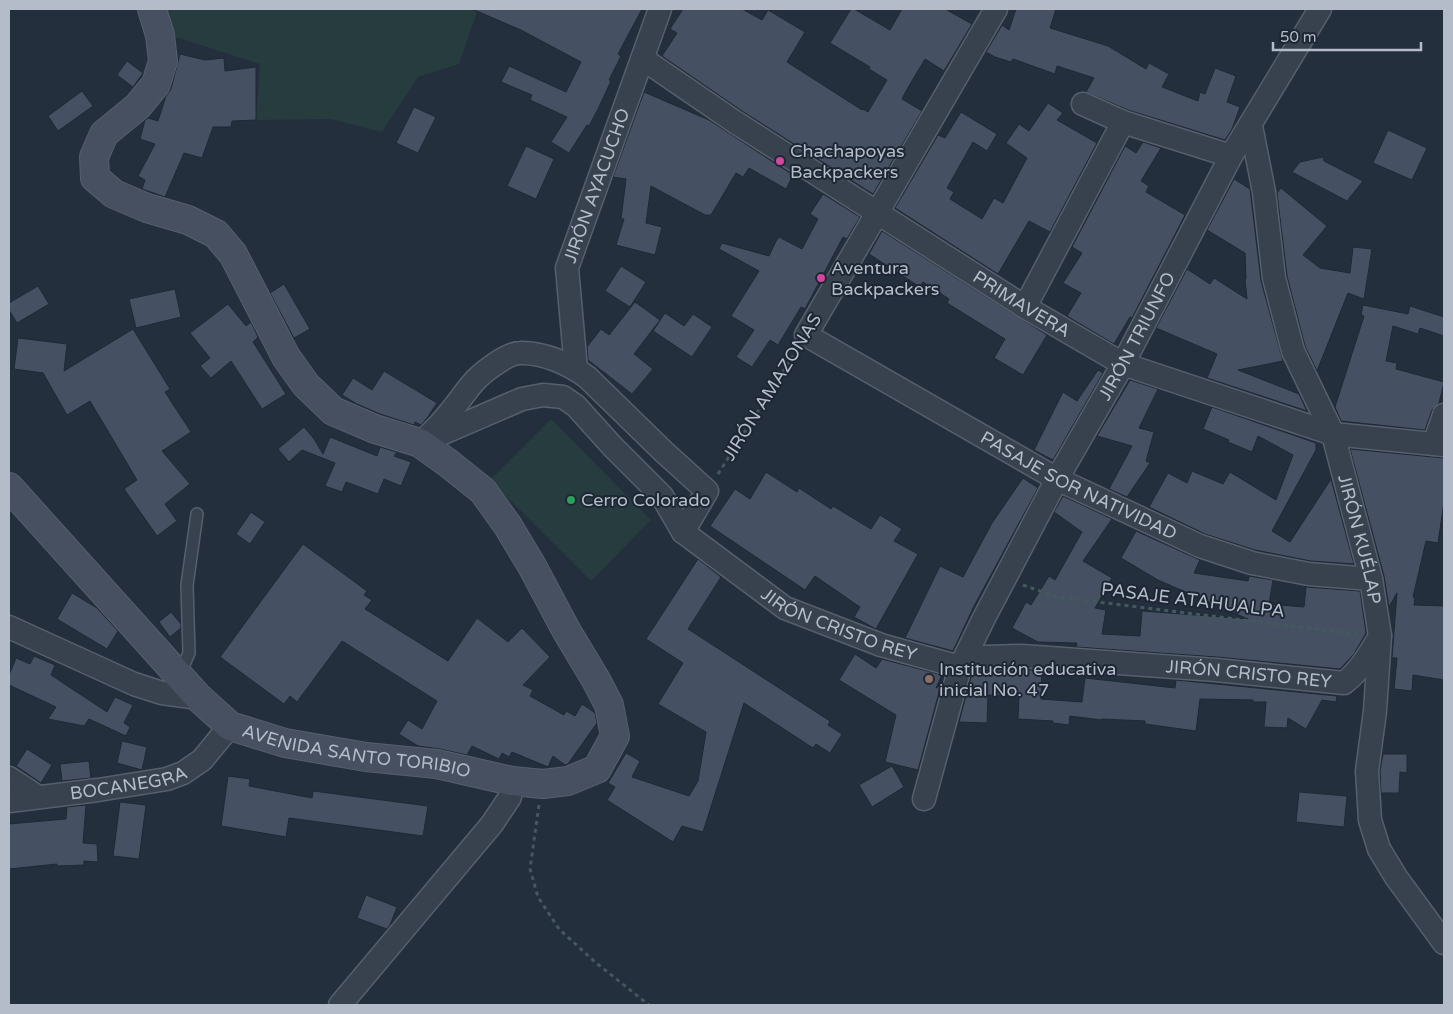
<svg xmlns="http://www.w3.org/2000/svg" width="1453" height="1014" font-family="'Varela Round',sans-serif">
<rect width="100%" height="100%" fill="#242f3e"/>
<path fill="#263c3f" d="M169,9H478L459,64L418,77L382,132L331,119L256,120L260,64L175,37Z
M551,419L651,520L591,581L490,480Z"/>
<path fill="#455162" stroke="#1f2835" d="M472,9H642L618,54L621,56L609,80L611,81L598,109L589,126L587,125L569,153L551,142L567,117L530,100L532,95L501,82L509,66L566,92L581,62L521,30Z
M683,9H742L762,20L768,10L805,32L787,62L862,110L863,109L868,112L887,80L869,69L870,67L830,43L851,9H854L890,30L902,9H945L972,24L944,71L925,59L906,91L902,99L922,111L873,194L742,111L662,56L677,33L670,29Z
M1016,9H1056L1050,28L1108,46L1146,69L1149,63L1169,74L1162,87L1198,101L1200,92L1205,94L1215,68L1236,76L1227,102L1240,107L1232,129L1225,140L1128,110L1086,92L1094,78L1057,66L1055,74L1013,59L1011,62L995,57L986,52L1002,25L1009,30Z
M180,54L205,60L224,58L225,71L256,67V120L232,121L231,127H213L202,158L184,153L165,197L142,189L145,180L138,176L155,144L140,139L145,120L148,118L158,121L166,96L171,89Z
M127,61L143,73L133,87L117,75Z
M82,91L93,106L58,131L48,116Z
M644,92L709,120L793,175L786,189L749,168L743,177L736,173L711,215H705L651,186L646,223L662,227L655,255L616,245L624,219H621L626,179L613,177Z
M1048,103L1063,113L1057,120L1097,143L1050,232L1029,221L998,274L895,208L938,135L945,138L961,112L997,134L987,151L973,142L947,188L954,192L950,199L982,219L994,198L1003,203L1027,158L1006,143L1019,124L1029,131Z
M414,107L436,117L418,153L396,143Z
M1388,130L1427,148L1412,180L1373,163Z
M1143,142L1161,148L1141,181L1149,186L1146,192L1185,215L1132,318L1130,317L1114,344L1067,316L1081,293L1063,283L1082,253L1072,247L1125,146L1136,153Z
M526,146L554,159L536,199L507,186Z
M1323,157L1324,161L1363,181L1347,201L1292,172L1300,162Z
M1234,179L1250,189L1261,281L1283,361L1238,370L1299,394L1307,411L1207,378L1217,354L1156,328L1187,269L1210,284L1214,278L1247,299L1245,279H1246L1245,253L1207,230Z
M1281,188L1327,226L1303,255L1320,268L1350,273L1353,247L1372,249L1364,299L1348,293L1317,371L1305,346L1287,276L1277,193Z
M823,194L860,217L847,239L843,237L805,309L801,307L778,345L770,340L752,367L736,357L754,330L731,316L759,271L719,249L722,243L769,256L776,241L779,237L802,249L818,219L810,214Z
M882,231L1047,335L1023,375L994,358L1005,339L947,303L949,299L923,282L920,287L869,254Z
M621,266L646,282L630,307L605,291Z
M284,284L310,329L294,338L270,293Z
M38,286L49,304L17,323L9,310V303Z
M175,289L181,317L136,328L129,299Z
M635,302L660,320L634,354L653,369L632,394L588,360L587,347L601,329L609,335Z
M228,304L246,326L251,322L258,337L253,342L286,394L262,409L231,361L211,378L200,366L210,358L190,333Z
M1363,305L1408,314L1410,306L1444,317V336L1420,328L1418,334L1393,326L1386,361L1397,363L1396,369L1444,382L1439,403L1432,410L1425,430L1341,421L1335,407L1364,316L1361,315Z
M665,313L684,326L693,314L712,327L692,357L653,331Z
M133,329L170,389L165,392L191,432L162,451L190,484L165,504L177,521L157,536L124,489L137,480L90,401L67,415L43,373L14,369L18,338L67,344L64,371Z
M1098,370L1103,373L1053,460L1034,450L1063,392L1077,401Z
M384,371L437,403L427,418L421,425L415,422L414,425L380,414L357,404L342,395L353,378L372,390Z
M1130,380L1158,389L1139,428L1154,432L1146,461L1150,463L1127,497L1109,489L1132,446L1097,436Z
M1212,407L1316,443V450L1272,531L1290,542L1331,479L1354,564L1311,561L1255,550L1205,534L1149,507L1168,473L1187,483L1192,471L1223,484L1230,472L1276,500L1293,455L1258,436L1252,452L1228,442L1229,440L1203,429Z
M304,427L314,439L323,454L330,437L377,456L380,447L397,452L394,456L411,462L401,486L384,479L378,494L346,482L342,492L325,486L335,463L302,450L289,462L278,449Z
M1350,449L1444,458V502L1438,543L1426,541L1413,597L1415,598L1414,605L1444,606V680L1413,675L1412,691L1394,689L1397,658H1392L1397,593L1389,607L1384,576Z
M766,472L797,492L799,488L831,509L833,506L871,529L880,515L902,529L894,541L918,554L876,629L854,617L860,607L815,576L805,590L710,526L735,489L750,499Z
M1023,478L1038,488L974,606L953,651L905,638L940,566L963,577L992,523Z
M1063,496L1112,519L1083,561L1112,578L1095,608L1106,610L1102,634L1140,636L1142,611L1248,619L1158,580L1121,558L1136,531L1200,560L1194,573L1248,581L1249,576L1273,580L1269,604L1304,607L1306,587L1360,591L1366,633L1354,654L1340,669L1217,657L1076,647L1077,643L1038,642L1012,628L1026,602L1031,605L1049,576L1055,580L1082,532L1054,512Z
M251,512L265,522L250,544L236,534Z
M303,544L367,591L364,595L372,600L365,609L448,661L477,618L508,642L522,628L550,657L523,685L533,690L530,696L564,715L566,711L575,716L582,704L595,713L597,723L568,764L565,765L553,756L548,767L512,752L509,757L502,753L499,759L472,746L467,755L440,749L418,746L399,734L408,720L422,729L437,701L342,641L297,702L290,696L284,704L220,657Z
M698,559L721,577L688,629L830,721L828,725L842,734L830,753L816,744L813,748L744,703L703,832L682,826L673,842L607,800L615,787L608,783L626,753L640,761L632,777L689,796L698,781L706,732L658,704L683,663L646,639Z
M72,593L97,608L118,631L107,649L57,619Z
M171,612L181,624V628L170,637L159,622Z
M855,654L876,668L882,659L942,675L936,688L941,685L918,770L885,762L896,715L839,680Z
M34,656L55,665L51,675L107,712L115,697L133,705L124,723L130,727L126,736L89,719L84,726L48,719L56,707L9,685V675L16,658L30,664Z
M1022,669L1042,671L1041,699L1082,702L1085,678L1175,688L1176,680L1337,696L1336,702L1322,700L1306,729L1288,718L1287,728L1264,727L1266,702H1253V700L1200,699L1196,731L1145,724V721L1102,719V720L1070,716L1069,725L1053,723V721L1018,719L1019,697L988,695L987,723L959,722L971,677L988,670Z
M122,741L147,747L142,770L117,763Z
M27,749L52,765L41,783L16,766Z
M1383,754H1407V773L1400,772L1399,793H1381L1380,771Z
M89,761L91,778L62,781L60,764Z
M892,766L904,787L872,807L859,785Z
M228,776L250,779L249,786L312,798L313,791L428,806L423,836L289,818L286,837L221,826Z
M1299,792L1347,796L1344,827L1296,822Z
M120,802L146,805L139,859L113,856Z
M86,805L83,843L97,844L98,862L84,861V865L57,866V864L9,869V824L66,819L67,807Z
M366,895L397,907L390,925L387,929L357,918Z"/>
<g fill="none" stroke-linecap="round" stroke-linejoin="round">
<g stroke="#565f6c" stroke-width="14">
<path id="service" d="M179,676L189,653L187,585L197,514"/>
</g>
<g stroke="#565f6c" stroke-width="25">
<g id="minor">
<path id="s1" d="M996,9L806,335L1057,479L1200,546L1252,563L1309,574L1371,579"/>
<path id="s2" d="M643,59L735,122L1025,307L1123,364L1333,434L1444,445"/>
<path d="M1083,104L1123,122L1231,156"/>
<path id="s3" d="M1251,126L1264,192L1274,278L1293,351L1333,434L1371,579L1380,636L1375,711L1367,771L1370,820L1379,849L1396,877L1444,943"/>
<path d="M1025,307L1123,122"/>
<path id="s4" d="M576,369L567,268L660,9"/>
<path d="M430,434C447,419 458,401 472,384C480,374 507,353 520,353C543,352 569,364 587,377L664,452L707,491L683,532"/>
<path id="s5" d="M420,443L522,399L543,395L563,397L576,406L613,447L662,496L683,532L785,608L881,645L960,667L985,657L1022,656L1216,670L1344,683C1360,671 1370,653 1380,636"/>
<path d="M1434,444L1444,415"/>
<path d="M9,627L134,684L162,693L199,698"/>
<path d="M9,778L38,797"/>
<path id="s6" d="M924,799L960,667L984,618L1057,479L1123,364L1231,156L1320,9"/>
<path id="s7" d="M9,801L98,790L167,779L183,773L202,760L230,726"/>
<path d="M340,1005L492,824L510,797L512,781"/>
</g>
</g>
<g stroke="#565f6c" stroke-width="30">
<g id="secondary">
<path id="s8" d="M9,487L199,698L230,726L285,743L366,757L437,764L512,781L543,784L568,781L597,769L615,736L609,705L596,680L566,630L532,566L508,526L483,491L448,463L420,443L375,429L333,411L306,385L286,357L233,254L216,234L188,220L147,208L114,194L95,178L94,157L104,134L138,106L156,84L163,61L160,35L152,9"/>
</g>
</g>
<path stroke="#44595c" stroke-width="3" stroke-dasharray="4 4" stroke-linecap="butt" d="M718,474L795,353
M1023,585L1057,597L1357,634
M539,805L530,869L538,897L559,929L595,962L649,1005"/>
<use href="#service" stroke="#38414e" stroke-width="11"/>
<use href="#minor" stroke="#38414e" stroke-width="22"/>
<use href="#secondary" stroke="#465061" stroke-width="28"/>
</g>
<g fill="#d1479c" stroke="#1d2633" stroke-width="2">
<circle cx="780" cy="161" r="5"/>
<circle cx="821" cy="278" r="5"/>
</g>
<circle fill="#2e9e5b" stroke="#1d2633" stroke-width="2" cx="571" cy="500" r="5"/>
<circle fill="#8d6e63" stroke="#1d2633" stroke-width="2" cx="929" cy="679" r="5"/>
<g text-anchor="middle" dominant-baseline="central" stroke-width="4" stroke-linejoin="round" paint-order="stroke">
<g font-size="18" fill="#b4bcc9" stroke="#1d2633" text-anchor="start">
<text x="790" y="151">Chachapoyas<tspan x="790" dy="21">Backpackers</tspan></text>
<text x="831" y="268">Aventura<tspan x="831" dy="21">Backpackers</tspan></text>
<text x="581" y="500">Cerro Colorado</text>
<text x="939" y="669">Institución educativa<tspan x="939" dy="21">inicial No. 47</tspan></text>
</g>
<g font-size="18" fill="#b4bcc9" stroke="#1d2633">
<text stroke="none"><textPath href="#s4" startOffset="189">JIRÓN AYACUCHO</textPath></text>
<text stroke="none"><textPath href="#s2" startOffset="451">PRIMAVERA</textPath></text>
<text stroke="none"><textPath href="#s6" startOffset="512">JIRÓN TRIUNFO</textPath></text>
<text transform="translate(772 387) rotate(-58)">JIRÓN AMAZONAS</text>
<text stroke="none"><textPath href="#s1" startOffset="689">PASAJE SOR NATIVIDAD</textPath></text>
<text stroke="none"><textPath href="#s3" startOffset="430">JIRÓN KUÉLAP</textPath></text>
<text transform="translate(1193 600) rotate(7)">PASAJE ATAHUALPA</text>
<text stroke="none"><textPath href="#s5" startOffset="518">JIRÓN CRISTO REY</textPath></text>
<text stroke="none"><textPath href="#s5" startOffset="938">JIRÓN CRISTO REY</textPath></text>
<text stroke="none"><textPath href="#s8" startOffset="455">AVENIDA SANTO TORIBIO</textPath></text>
<text stroke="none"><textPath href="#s7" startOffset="121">BOCANEGRA</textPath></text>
</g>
</g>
<rect width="1453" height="1014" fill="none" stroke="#b4bcc9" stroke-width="20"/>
<path d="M1273 42v8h148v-8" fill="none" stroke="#b4bcc9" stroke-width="2.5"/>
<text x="1280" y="42" font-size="15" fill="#b4bcc9" stroke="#1d2633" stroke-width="4" paint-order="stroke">50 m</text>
</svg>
